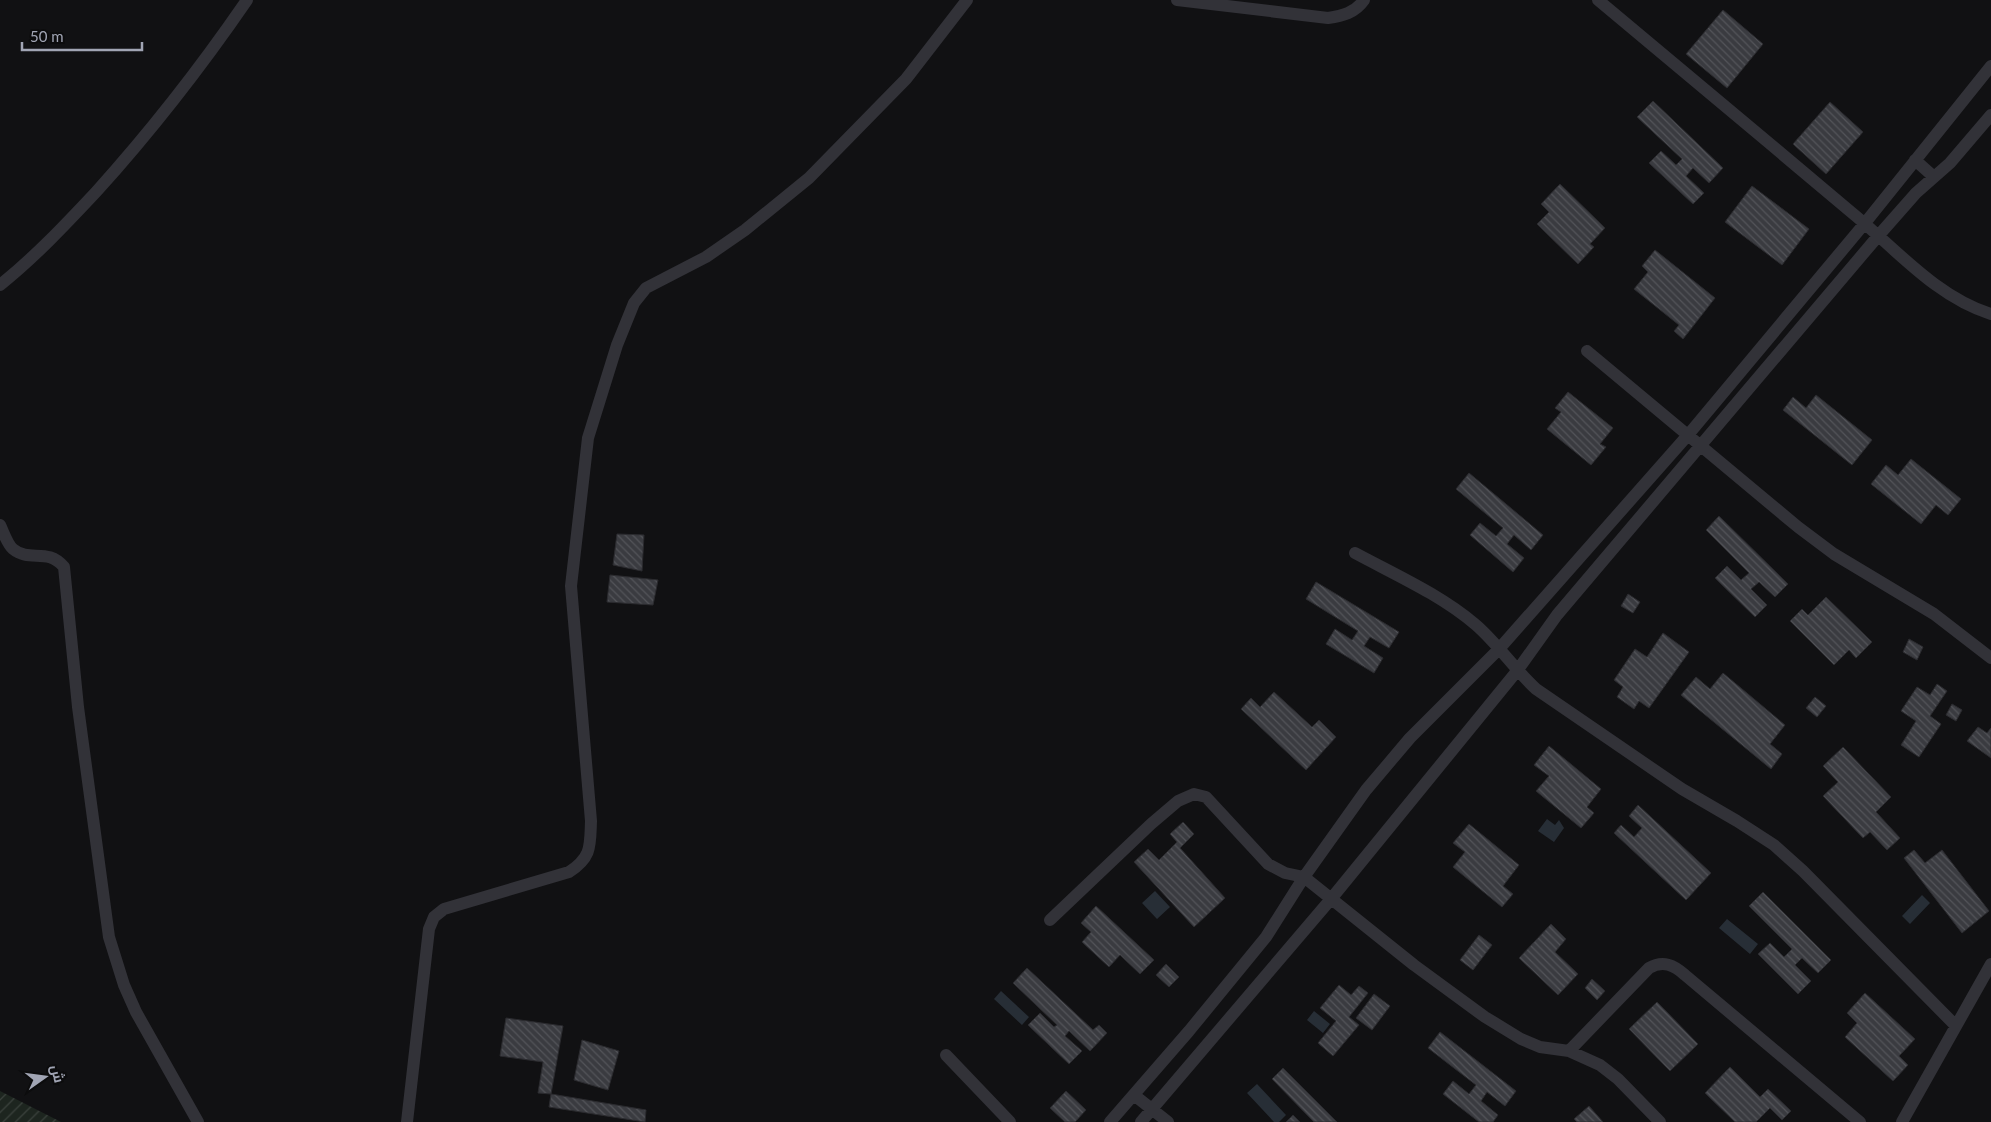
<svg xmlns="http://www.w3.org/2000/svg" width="1991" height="1122" font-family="Lato,Cairo,sans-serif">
<defs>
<pattern id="garden-furrows" width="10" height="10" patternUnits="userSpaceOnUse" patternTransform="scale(1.25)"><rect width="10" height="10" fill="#1d251f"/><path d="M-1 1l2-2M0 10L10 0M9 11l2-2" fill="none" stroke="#3b423d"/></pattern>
<pattern id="building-back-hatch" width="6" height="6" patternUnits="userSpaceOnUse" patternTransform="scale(1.25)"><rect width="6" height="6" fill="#3a3b40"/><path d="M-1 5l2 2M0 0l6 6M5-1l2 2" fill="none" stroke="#535459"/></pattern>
</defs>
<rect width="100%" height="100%" fill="#111113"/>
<path fill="url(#garden-furrows)" d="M0,1091L61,1122H0Z"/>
<path fill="#272e36" d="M1547,819L1555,825L1559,820L1564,828L1554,842L1538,831Z
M1155,891L1170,907L1157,919L1142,903Z
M1922,895L1930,903L1910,924L1902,916Z
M1727,919L1758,944L1750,954L1719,928Z
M1001,991L1029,1017L1022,1025L994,999Z
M1314,1011L1330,1024L1323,1033L1307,1020Z
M1257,1084L1286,1115L1279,1122H1274L1247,1093Z"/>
<path fill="url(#building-back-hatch)" stroke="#2b2b2f" d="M1723,10L1763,44L1727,88L1686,54Z
M1653,101L1723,168L1709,183L1693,168L1686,176L1704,193L1693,204L1649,163L1661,151L1676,165L1682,159L1637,117Z
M1830,102L1863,132L1826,174L1793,144Z
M1560,184L1605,228L1590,244L1594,247L1578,264L1537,224L1549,212L1541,204Z
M1752,186L1809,229L1782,265L1725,222Z
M1655,250L1715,298L1683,339L1674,331L1679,325L1634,289L1648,272L1642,266Z
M1568,392L1613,428L1600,444L1606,447L1591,465L1547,429L1561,412L1555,408Z
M1816,395L1872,440L1852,465L1783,410L1793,397L1806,408Z
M1911,459L1961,499L1948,515L1936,505L1921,524L1871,484L1886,465L1898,475Z
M1469,473L1543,535L1531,550L1514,535L1507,544L1524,558L1513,572L1470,535L1480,523L1496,536L1503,528L1456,489Z
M1719,516L1788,584L1775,597L1759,582L1751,589L1767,605L1755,617L1715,578L1727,566L1741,580L1749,573L1706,530Z
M617,534L644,535L642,571L613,565Z
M610,575L658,580L653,605L607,602Z
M1316,582L1399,632L1389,648L1370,637L1364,646L1383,658L1374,673L1326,644L1335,629L1352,640L1358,631L1306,599Z
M1628,594L1640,602L1633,613L1621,606Z
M1826,597L1872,642L1856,658L1849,650L1834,665L1790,621L1802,609L1808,615Z
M1663,633L1689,652L1649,708L1639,701L1634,709L1617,697L1623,687L1614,680L1635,649L1647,657Z
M1909,639L1923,647L1917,660L1903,652Z
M1723,673L1785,725L1770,744L1782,754L1771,769L1681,695L1696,677L1710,689Z
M1937,684L1947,691L1930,716L1941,724L1919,757L1901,745L1916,721L1901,711L1917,687L1930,695Z
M1274,692L1312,727L1319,720L1336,737L1306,770L1241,709L1251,698L1260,707Z
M1815,697L1826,706L1817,717L1806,708Z
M1952,704L1962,710L1956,721L1946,715Z
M1978,727L1987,733L1991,728V758L1967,741Z
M1549,746L1601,789L1587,807L1594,813L1581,828L1536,791L1549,776L1534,765Z
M1843,747L1891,797L1876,812L1900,838L1887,850L1870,832L1863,838L1823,796L1838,782L1823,766Z
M1638,805L1711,873L1686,900L1614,833L1621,825L1634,837L1642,828L1629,816Z
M1183,822L1194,834L1180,848L1225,898L1194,927L1134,862L1148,849L1159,860L1177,842L1170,834Z
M1469,824L1519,865L1503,886L1513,894L1502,907L1453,867L1465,852L1453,843Z
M1914,850L1925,863L1942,850L1989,911L1962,933L1904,858Z
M1763,892L1831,960L1818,973L1802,958L1795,965L1811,981L1798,994L1758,954L1770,943L1784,957L1792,949L1749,906Z
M1096,906L1154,960L1140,974L1120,955L1109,967L1082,942L1091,932L1081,923Z
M1551,924L1566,939L1555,952L1578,974L1558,995L1519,958Z
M1479,935L1492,945L1473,970L1460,960Z
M1166,964L1179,977L1169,987L1156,975Z
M1027,968L1093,1030L1099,1025L1107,1033L1090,1051L1069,1031L1065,1036L1082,1051L1069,1064L1028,1025L1040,1013L1054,1027L1057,1025L1013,983Z
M1592,979L1605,991L1597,1000L1585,988Z
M1339,985L1351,995L1359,986L1368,993L1349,1017L1359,1025L1333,1056L1318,1043L1336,1021L1320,1008Z
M1865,993L1915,1039L1899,1056L1908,1065L1893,1081L1845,1037L1857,1023L1847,1013Z
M1374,994L1390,1006L1372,1030L1356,1018Z
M1657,1002L1698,1044L1670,1071L1629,1029Z
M506,1018L563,1026L551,1094L538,1093L543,1062L500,1056Z
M1440,1032L1516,1091L1505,1106L1487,1092L1481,1101L1498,1115L1493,1122H1479L1443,1094L1453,1081L1469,1094L1476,1085L1428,1048Z
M582,1040L619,1051L608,1090L574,1080Z
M1730,1067L1760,1097L1768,1089L1791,1111L1782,1120L1770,1108L1756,1122H1735L1705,1093Z
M1283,1068L1337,1122H1314L1272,1079Z
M1066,1091L1086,1110L1075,1122H1065L1050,1108Z
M551,1094L646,1110L645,1122L549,1107Z
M1589,1106L1603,1122H1577L1574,1119Z
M1293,1115L1300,1122H1286Z"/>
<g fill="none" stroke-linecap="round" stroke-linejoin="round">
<path stroke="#323238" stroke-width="12" d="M1177,0L1328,18C1342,16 1355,13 1364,0
M1598,0C1683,71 1767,141 1851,212C1895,248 1936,297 1991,314
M1915,160L1934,177
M0,285C35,257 66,224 96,192C151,131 201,67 247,0
M1587,351L1798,527L1834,554L1934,614L1991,658
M0,525C4,533 7,544 13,549C30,563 47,547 64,567L78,707L109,937L124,985L136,1012L198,1122
M1355,553C1396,575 1441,595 1476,625C1498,644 1514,669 1536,689L1682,789L1737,821L1774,845L1803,871L1955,1025
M1050,920L1151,824L1178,801L1194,794L1206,797L1268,864L1285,873L1304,877L1414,965L1485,1017L1521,1039L1540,1047L1569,1051L1600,1065L1618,1079L1660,1122
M1569,1051L1649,968C1663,960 1674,965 1685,975L1860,1122
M946,1055L1010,1122
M1134,1095L1168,1122
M407,1122L429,929L434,917L444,909L569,872C592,857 590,846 591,821L571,586L588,438L617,345L634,303L646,288L706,257L745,230L809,178L906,79L967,0
M1110,1122L1189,1031L1266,937L1304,877L1366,790L1410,738L1499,649L1688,435L1865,223L1991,66
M1141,1122L1331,899L1517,671L1557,615L1879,235L1916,193L1950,163L1991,115
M1902,1122L1991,964"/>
</g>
<g transform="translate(45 1077) rotate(76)" stroke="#0c0c0d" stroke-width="4" paint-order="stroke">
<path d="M0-4L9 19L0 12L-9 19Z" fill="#a1a5b4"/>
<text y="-8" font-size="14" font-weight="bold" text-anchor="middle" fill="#a1a5b4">ش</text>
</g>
<path d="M22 42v8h120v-8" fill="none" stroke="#a1a5b4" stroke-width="2.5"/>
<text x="30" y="42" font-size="15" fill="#a1a5b4" stroke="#0c0c0d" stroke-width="4" paint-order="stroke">50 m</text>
</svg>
